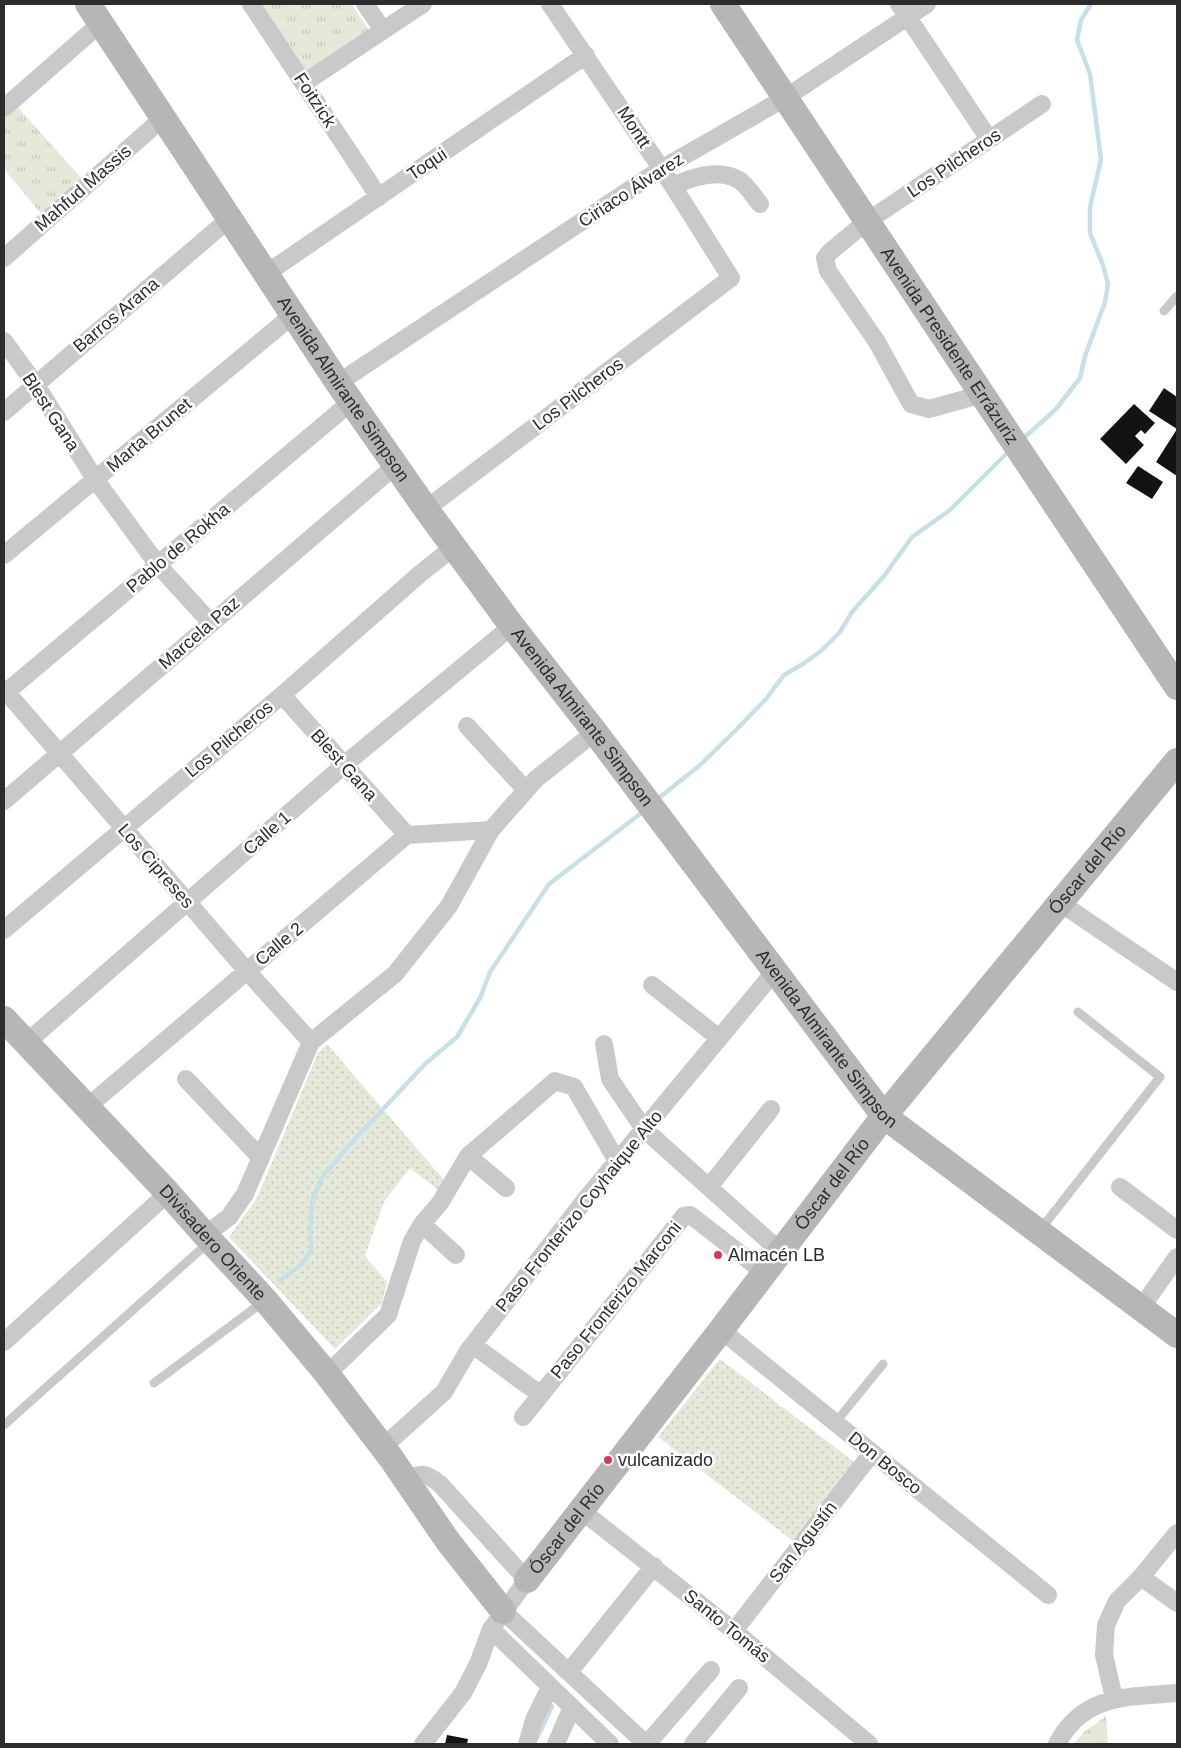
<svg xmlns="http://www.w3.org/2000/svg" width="1181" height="1748" font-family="Arial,sans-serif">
<defs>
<pattern id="grass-tufts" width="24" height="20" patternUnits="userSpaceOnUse" patternTransform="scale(1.25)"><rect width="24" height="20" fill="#e4e9da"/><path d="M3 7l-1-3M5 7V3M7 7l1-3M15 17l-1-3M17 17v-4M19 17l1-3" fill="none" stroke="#c4c8bb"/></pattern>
<pattern id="park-dots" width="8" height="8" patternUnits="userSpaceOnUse" patternTransform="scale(1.25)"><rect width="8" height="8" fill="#e4e9da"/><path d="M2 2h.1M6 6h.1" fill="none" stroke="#c4c8bb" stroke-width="1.8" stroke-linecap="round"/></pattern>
</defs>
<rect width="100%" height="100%" fill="#fff"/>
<path fill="url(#grass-tufts)" d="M259,4H352L372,35L307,77Z
M14,103L83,180L42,215L4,169V112Z
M1106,1716L1108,1744H1074L1083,1733Z"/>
<path fill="url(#park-dots)" d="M327,1044L444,1180L438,1190L410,1168L384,1202L365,1256L387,1282L382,1303L335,1349L229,1237L257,1198L318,1053Z
M720,1359L858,1465L793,1541L658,1437Z"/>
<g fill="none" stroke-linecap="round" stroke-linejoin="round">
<path stroke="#c7dfe9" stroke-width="4.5" d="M1026,436L1056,409L1080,378L1085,356L1105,302L1108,284L1103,265L1090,233V207L1101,159L1090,74L1077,40L1081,20L1091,4
M660,797L699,766L737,729L766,699L784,675L803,664L821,651L840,632L852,612L884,576L912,537L950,510L1007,453
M280,1280L300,1266L311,1251L310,1230L313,1198L323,1176L345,1150L425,1064L457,1037L480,998L490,972L549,884L640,814
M537,1738L552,1706"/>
</g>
<path fill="#131313" d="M1164,388L1177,397V429L1149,411Z
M1134,404L1155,423L1145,434L1141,430L1135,436L1144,445L1126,464L1100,439Z
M1177,429V476L1156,462Z
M1138,466L1163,482L1152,499L1126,483Z
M447,1735L468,1739L467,1744H445Z"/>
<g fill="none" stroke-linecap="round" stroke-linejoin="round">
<path stroke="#c9c9c9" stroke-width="9" d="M1164,311L1177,296
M1040,1230L1160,1077L1078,1012
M154,1383L263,1302
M835,1423L883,1364
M4,1425L208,1243"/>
<path stroke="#c9c9c9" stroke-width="18" d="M251,4L379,197
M365,4L383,30
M899,4L989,139
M304,83L423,4
M4,108L101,23
M673,186C692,177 719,168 739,180C747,185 754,197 760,204
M4,258L163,118
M267,273L586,55
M4,341L36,385L95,479L158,565L211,623
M338,383L661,169L785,98L927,4
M983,394L929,409L911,404L877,342L828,271L825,258L830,252L866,222L1042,104
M4,412L229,219
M426,509L731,278L673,186L550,4
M4,555L294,314
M4,689L247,971L311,1042
M4,694L351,402
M282,695L407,835
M467,726L526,790
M4,801L395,466
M1059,902L1177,982
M4,930L282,695L421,573L454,547
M652,985L719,1038
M26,1043L344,765L512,626
M604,1044L610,1079L644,1129L781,1252
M186,1079L261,1158
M86,1108L407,835L491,830
M468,1156L506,1188
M709,1187L771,1109
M1120,1187L1177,1230
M422,1224L456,1255
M205,1235L229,1217L245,1194L311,1042L395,974L449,906L491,830L536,779L595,732
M1141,1308L1177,1257
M721,1330L1048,1595
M4,1342L168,1193
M473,1345L541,1395
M327,1374L388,1315L412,1241L422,1224L440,1203L468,1156L555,1081L574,1087L617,1161
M523,1417L684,1216L690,1215L693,1217L765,1273
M383,1447L444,1392L468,1351L585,1200L775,971
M406,1480C422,1472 426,1473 440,1484L527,1580L491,1629L478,1664L463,1693L423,1744
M582,1511L734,1631L869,1744
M1141,1577L1177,1603
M503,1611L646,1744
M491,1629L610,1744
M734,1631L872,1453
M569,1672L654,1566
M1114,1698L1104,1655L1106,1625L1117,1601L1141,1577L1177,1533
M527,1744L534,1720L550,1687
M556,1744L572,1707
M647,1744L711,1670
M693,1744L739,1688
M1057,1744C1083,1694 1128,1697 1177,1693"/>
<g stroke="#b6b6b6" stroke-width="26">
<path id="s1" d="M88,4L338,383L426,509L512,626L595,732L884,1116L1177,1335"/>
<path id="s2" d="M723,4C873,233 1026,459 1177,687"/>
<path id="s3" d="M4,1019L168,1193L205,1235L266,1301L327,1374L391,1458L447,1540L503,1611"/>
<path id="s4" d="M527,1580L721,1330L884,1116L1177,761"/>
</g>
</g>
<g fill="#dc3655" stroke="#fff" stroke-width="2">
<circle cx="718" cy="1255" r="5"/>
<circle cx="608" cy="1460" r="5"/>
</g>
<g text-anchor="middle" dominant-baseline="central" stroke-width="5" stroke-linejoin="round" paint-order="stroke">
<g font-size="18" fill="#2c2c2c" stroke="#fff">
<text transform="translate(315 100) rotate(57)">Foitzick</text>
<text transform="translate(634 127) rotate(57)">Montt</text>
<text transform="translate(954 163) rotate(-34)">Los Pilcheros</text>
<text transform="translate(427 164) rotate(-34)">Toqui</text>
<text transform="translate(83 188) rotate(-41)">Mahfud Massis</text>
<text transform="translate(631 190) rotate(-33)">Ciriaco Álvarez</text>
<text transform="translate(116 315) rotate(-40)">Barros Arana</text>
<text stroke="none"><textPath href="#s2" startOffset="410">Avenida Presidente Errázuriz</textPath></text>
<text stroke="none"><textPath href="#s1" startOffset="462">Avenida Almirante Simpson</textPath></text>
<text transform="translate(578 394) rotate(-37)">Los Pilcheros</text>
<text transform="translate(51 412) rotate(57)">Blest Gana</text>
<text transform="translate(149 435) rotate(-40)">Marta Brunet</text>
<text transform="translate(178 548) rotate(-40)">Pablo de Rokha</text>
<text transform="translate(199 633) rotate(-41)">Marcela Paz</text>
<text stroke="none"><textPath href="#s1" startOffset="868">Avenida Almirante Simpson</textPath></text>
<text transform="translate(229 739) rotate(-40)">Los Pilcheros</text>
<text transform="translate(344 765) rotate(48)">Blest Gana</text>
<text transform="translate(267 833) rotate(-41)">Calle 1</text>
<text transform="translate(156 866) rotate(49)">Los Cipreses</text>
<text stroke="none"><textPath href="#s4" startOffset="905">Óscar del Río</textPath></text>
<text transform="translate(279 944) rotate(-40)">Calle 2</text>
<text stroke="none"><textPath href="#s1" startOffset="1272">Avenida Almirante Simpson</textPath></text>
<text stroke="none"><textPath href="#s4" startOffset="500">Óscar del Río</textPath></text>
<text transform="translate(579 1211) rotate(-51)">Paso Fronterizo Coyhaique Alto</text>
<text stroke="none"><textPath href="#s3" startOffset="306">Divisadero Oriente</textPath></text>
<text transform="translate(616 1300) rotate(-51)">Paso Fronterizo Marconi</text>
<text transform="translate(885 1463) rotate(39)">Don Bosco</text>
<text stroke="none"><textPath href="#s4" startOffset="65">Óscar del Río</textPath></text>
<text transform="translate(803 1542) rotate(-52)">San Agustín</text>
<text transform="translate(727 1626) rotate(39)">Santo Tomás</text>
</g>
<g font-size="18" fill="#2c2c2c" stroke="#fff" text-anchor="start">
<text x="728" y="1255">Almacén LB</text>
<text x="618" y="1460">vulcanizado</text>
</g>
</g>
<rect width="1181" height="1748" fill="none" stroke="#2c2c2c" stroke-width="10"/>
</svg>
